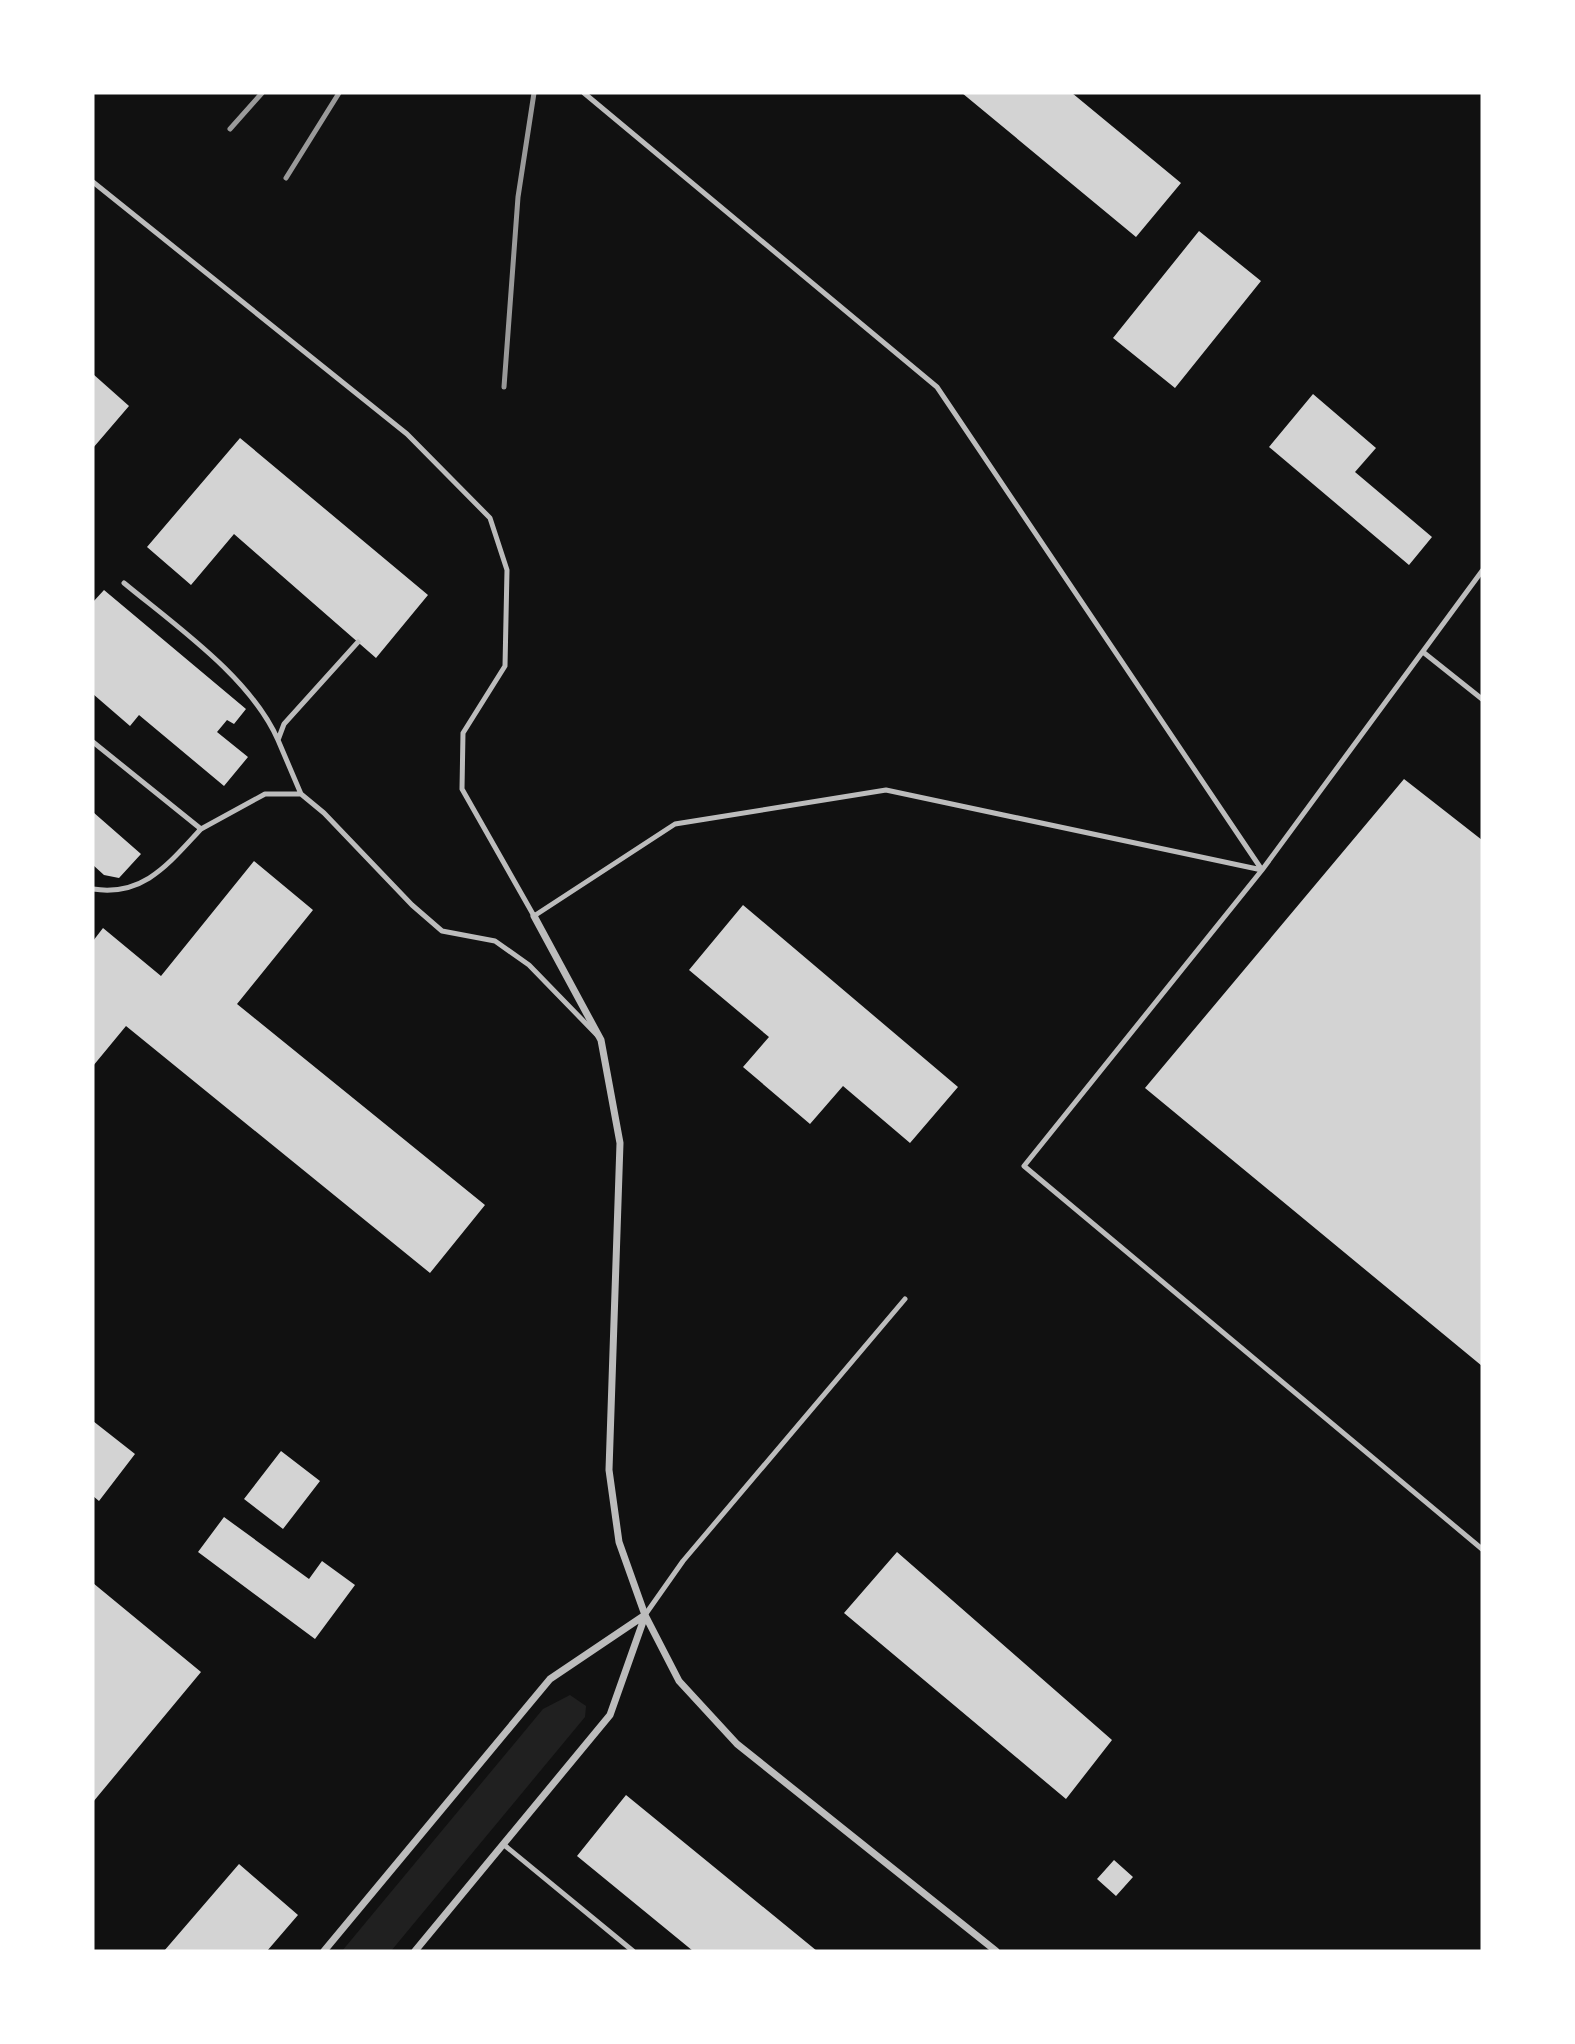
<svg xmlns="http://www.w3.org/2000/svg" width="1575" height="2044" font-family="'Work Sans',sans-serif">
<rect width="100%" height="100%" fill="#111"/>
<path fill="#202020" d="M570,1695L586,1706L585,1717L391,1951H342L543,1709Z"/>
<path fill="#d3d3d3" d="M962,93H1072L1181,183L1136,237Z
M1199,231L1261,281L1175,388L1113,338Z
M93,374L129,406L93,448Z
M1313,394L1376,448L1355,472L1432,537L1409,565L1269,447Z
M240,438L428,595L376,658L234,534L191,585L147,547Z
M104,590L246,709L234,724L227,720L217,732L248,757L224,786L139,715L130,726L93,694V602Z
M1404,779L1482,840V1366L1145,1088Z
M93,812L141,854L119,878L104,875L93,865Z
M254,861L313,910L237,1004L485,1205L430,1273L126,1026L93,1066V941L103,928L161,976Z
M743,905L958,1087L910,1143L843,1086L810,1124L743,1067L769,1037L689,970Z
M93,1421L135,1454L99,1501L93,1496Z
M281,1451L320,1481L283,1529L244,1499Z
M224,1517L309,1579L322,1561L355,1585L315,1639L198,1552Z
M897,1552L1112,1740L1066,1799L844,1613Z
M93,1583L201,1672L93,1802Z
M626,1795L817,1951H693L577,1856Z
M1114,1860L1133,1877L1116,1896L1097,1879Z
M239,1864L298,1915L267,1951H164Z"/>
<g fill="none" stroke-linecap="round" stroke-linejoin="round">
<path stroke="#bcbcbc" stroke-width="5" d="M584,93L937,387L1262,870L1024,1166L1482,1549
M93,182L407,434L490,518L507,570L505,666L463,733L462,789L534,916L675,824L886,790L1262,870L1482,571
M124,583C176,626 251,678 278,740
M1423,652L1482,699
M93,742L201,829L265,794H301L324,813L412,905L442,931L495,941L529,965L597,1035
M301,794L278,740L284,724L358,642
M93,889C144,897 169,863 201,829
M645,1615L683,1561L905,1299
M503,1844L633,1951"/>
<path stroke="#bcbcbc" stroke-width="7" d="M534,916L601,1040L620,1143L609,1470L619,1542L645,1615L679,1681L737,1744L996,1951
M324,1951L550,1679L645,1615
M415,1951L610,1715L645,1616"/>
<path stroke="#9a9a9a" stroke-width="5" d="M230,129L262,93
M286,178L339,93
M504,387L518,197L534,93"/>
</g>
<rect width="1575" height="2044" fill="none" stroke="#ffffff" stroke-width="189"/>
</svg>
